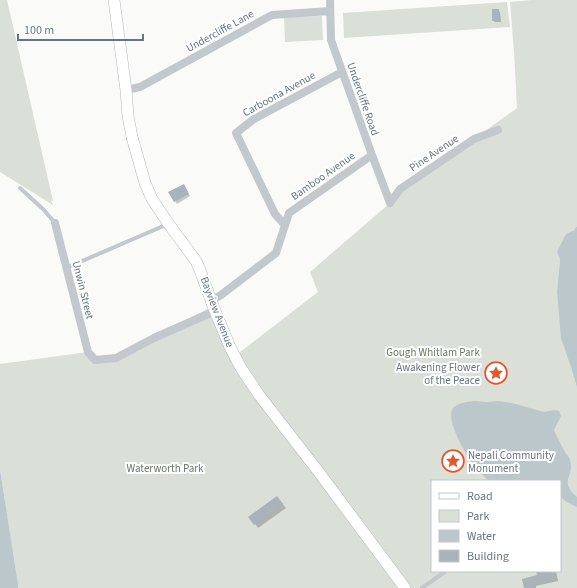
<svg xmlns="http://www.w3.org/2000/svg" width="577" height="588" font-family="'Source Sans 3',sans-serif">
<rect width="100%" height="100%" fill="#fafaf8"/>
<path fill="#dadfd7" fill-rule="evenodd" d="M0,0H7L53,201L51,200L53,205L0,172Z
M532,0H577V226L574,230L566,234L560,259L557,291L570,364L577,388V588H18L0,469V364L88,352L95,360L116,358L213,306L235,356L318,292L310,272L390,203L400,189L474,139L517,108L514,52L510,2ZM432,481H560V571H432Z
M507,2L510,27L344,38L343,13Z
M322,16L323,40L285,42L284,17Z"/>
<path fill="#bbc7cb" d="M577,226V388L570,364L561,338L557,291L560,259L557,252L566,234L574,230Z
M474,401L487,402L498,401L512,403L544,412L554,410L559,411L561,416L554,430C557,437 561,445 565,452C567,455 569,457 570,460C575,476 558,481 577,497V507L565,501L561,497L560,481H489C484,476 478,471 474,465C466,455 445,420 453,408C458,403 467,402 474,401Z
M0,469L18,585V588H0Z"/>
<path fill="#0003" d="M498,10L500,12L501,22H495L493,20Z
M184,185L190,196L177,204L175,201Z
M277,497L286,508L258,528L255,524Z
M539,571H556L558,581L536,586V588H525L538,576Z"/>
<path fill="#aab3b9" d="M492,9H499V20L492,21Z
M184,184L189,194L174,202L168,192Z
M277,496L283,504L254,525L248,517Z
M536,571H555L556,579L534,584L535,588H524L522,579L537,575Z"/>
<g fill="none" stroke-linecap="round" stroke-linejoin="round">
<g stroke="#b3babf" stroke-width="12">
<path id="secondary" d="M114,0L126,90L128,116L132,137L145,183L152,199L168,223L196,261L200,270L213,306L230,347L241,368L259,395L318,471L405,588"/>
</g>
<path stroke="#c3c8cc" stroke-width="4" d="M20,188L44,210L55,223
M66,268L168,224
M422,588L446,571"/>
<path stroke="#c3c8cc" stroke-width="8" d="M330,0L331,40L372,155L390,203
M126,90L140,87L272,15L330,11
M390,203L400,189L474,139L498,130
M55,223L88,352L95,360L116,358L154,338L215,311
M285,225L275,214L236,133L254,119L342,72
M211,301L221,295L276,253L289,213L372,155"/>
<use href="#secondary" stroke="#fff" stroke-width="11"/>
</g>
<defs>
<g id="sight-ring" transform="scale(1.15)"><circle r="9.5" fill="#fff" stroke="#e4572e" stroke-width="1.5"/><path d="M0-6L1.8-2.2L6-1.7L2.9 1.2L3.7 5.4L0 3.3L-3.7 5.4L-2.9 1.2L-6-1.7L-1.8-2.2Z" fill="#e4572e"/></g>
</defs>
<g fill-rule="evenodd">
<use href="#sight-ring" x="496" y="373"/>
<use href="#sight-ring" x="453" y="461"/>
</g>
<g text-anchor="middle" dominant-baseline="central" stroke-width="4" stroke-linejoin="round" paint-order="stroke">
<g font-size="11" fill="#657683" stroke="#fff">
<text transform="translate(220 31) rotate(-29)">Undercliffe Lane</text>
<text transform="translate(279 94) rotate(-29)">Carboona Avenue</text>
<text transform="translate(363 99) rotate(71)">Undercliffe Road</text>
<text transform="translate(434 153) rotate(-34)">Pine Avenue</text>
<text transform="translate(323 176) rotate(-35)">Bamboo Avenue</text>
<text transform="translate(83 290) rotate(76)">Unwin Street</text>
<text transform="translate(217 312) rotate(69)">Bayview Avenue</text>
</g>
<g font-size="11" fill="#687a64" stroke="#fff">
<text x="433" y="352">Gough Whitlam Park</text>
<text x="165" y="468">Waterworth Park</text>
</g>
<g font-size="11" fill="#657683" stroke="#fff" text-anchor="end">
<text x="480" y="367">Awakening Flower<tspan x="480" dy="13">of the Peace</tspan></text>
<text x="468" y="455" text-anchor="start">Nepali Community<tspan x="468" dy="13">Monument</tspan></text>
</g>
</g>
<rect x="431" y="480" width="130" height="92" fill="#ffffff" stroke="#c1c8cd"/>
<rect x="439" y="493" width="20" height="6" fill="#ffffff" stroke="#c1c8cd"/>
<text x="467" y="500" font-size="12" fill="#657683">Road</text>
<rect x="439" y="510" width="20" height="12" fill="#dadfd7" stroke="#c1c8cd"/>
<text x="467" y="520" font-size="12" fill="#657683">Park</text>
<rect x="439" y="530" width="20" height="12" fill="#bbc7cb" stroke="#c1c8cd"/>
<text x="467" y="540" font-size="12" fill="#657683">Water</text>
<rect x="439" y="550" width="20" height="12" fill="#aab3b9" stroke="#c1c8cd"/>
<text x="467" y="560" font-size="12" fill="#657683">Building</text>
<path d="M18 34v6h125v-6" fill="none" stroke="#657683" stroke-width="2"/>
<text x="24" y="34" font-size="12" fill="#657683" stroke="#ffffff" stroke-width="3" paint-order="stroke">100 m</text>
</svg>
